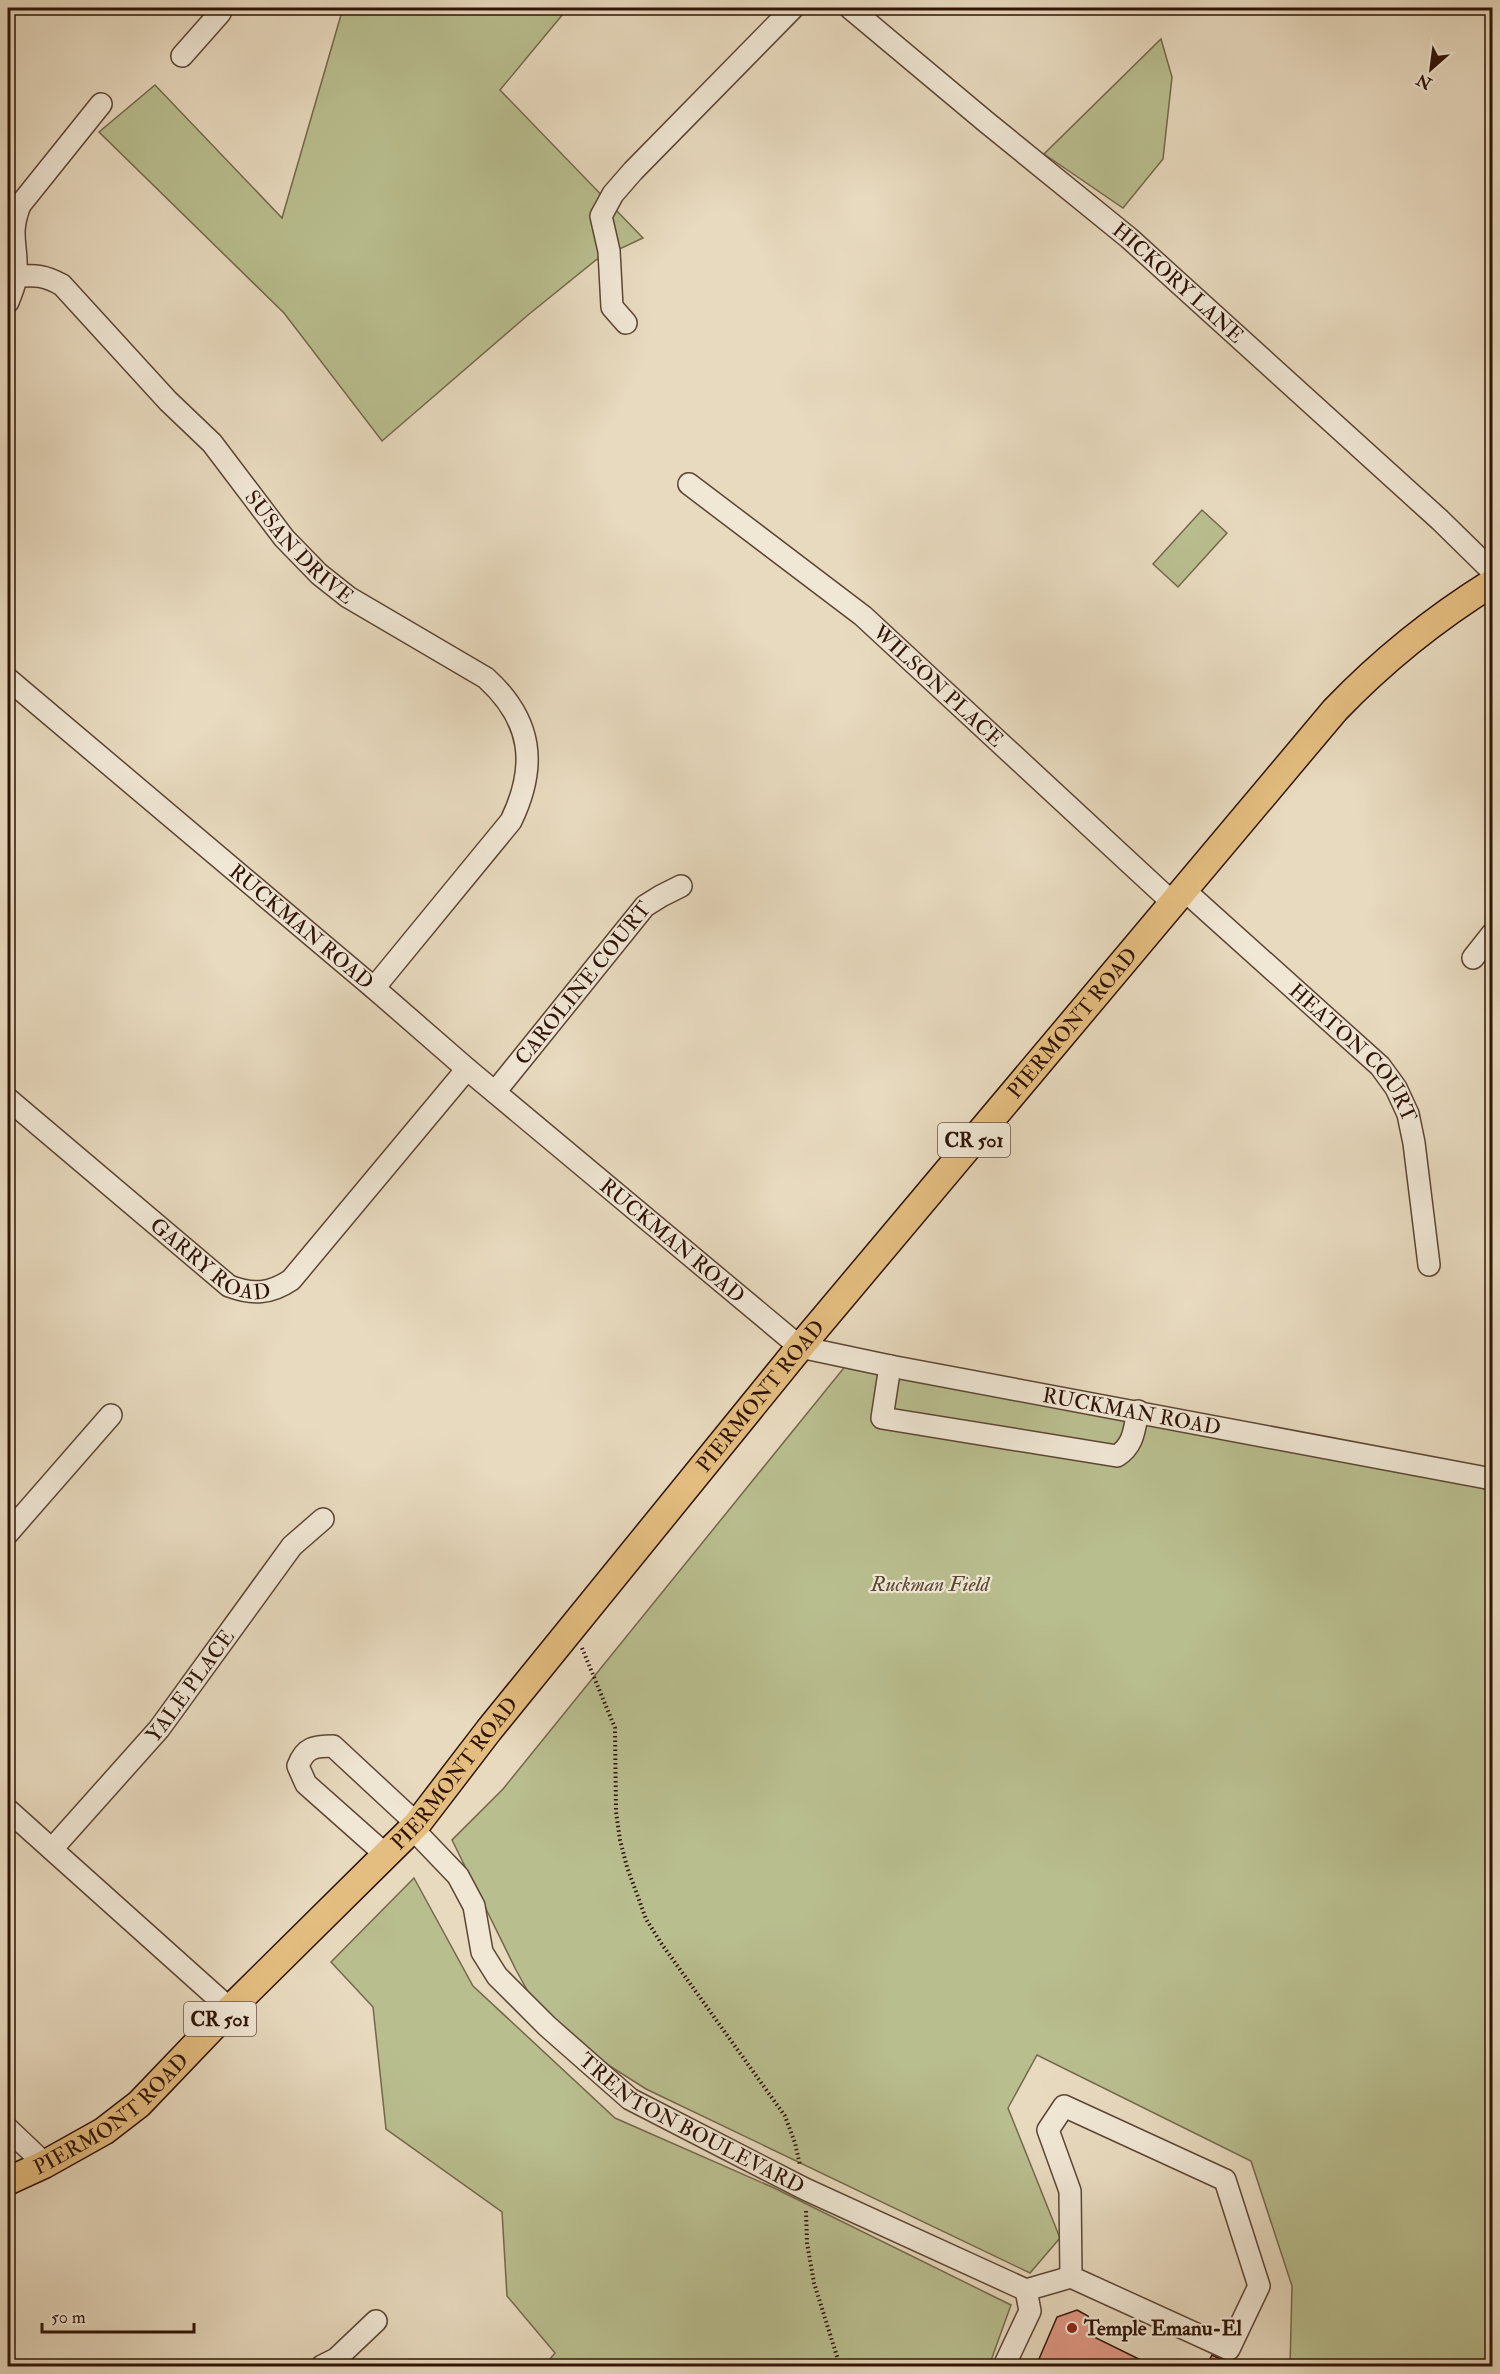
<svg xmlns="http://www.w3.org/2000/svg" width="1500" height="2374" font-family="'IM FELL Double Pica',serif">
<rect width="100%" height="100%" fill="#e8dabf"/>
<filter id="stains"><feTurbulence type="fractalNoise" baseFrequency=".00333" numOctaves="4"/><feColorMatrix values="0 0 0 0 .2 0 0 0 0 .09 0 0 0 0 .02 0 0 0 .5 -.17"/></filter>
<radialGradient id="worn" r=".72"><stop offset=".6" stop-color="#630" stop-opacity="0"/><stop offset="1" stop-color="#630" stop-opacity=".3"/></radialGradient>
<path fill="#b9be8f" stroke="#74684a" stroke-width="1.5" d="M343,8H568L500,90L643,238L596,260L528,315L382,441L284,313L99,132L155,85L282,218Z
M1161,39L1172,77L1163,159L1123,208L1044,154Z
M1202,510L1227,533L1178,587L1153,564Z
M847,1364L1492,1480V2366H1290L1292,2286L1251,2161L1037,2055L1008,2108L1060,2238L1030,2273L646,2089L547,2026L516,1970L452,1840L503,1789Z
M414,1878L473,1986L615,2118L772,2187L1011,2305L989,2366H544L555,2353L507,2296L502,2212L386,2129L373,2007L331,1962Z"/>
<path fill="#e09784" stroke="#2f1306" stroke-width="1.5" d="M1077,2310L1088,2316L1096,2338L1153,2366H1009L1019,2361L1026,2365L1039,2359L1057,2317Z
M1212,2355L1235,2366H1206Z"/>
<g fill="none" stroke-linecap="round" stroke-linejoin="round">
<g stroke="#5d4534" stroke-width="24">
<g id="minor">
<path id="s1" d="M850,8L985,121L1129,238L1440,520L1492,571"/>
<path d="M182,56L220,13L222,8"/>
<path id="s2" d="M16,277C35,274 46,276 62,285L168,401L212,443L284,538L319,574L348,597L486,678C532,720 538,765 511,821L374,988"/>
<path d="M8,302C11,293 16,284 16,275C18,245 8,236 20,205L101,104"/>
<path d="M626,323L612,307L609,251L601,216L613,194L633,171L793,8"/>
<path id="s3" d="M689,484L863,616L1173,903"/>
<path id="s4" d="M8,679L374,988L467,1069L800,1347L890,1366L1492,1479"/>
<path id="s5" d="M1184,890L1380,1066L1396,1088L1408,1114L1414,1143L1429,1265"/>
<path d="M1473,958L1492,934"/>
<path id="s6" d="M495,1092L645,906L661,896L681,886"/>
<path id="s7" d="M8,1099L229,1286C253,1295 270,1294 291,1280L467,1069"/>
<path d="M890,1366L882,1418L1117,1456C1134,1445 1134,1430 1138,1411"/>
<path d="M8,1533L111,1415"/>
<path d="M8,1810L230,2009"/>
<path id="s8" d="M412,1828L458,1876L474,1906L482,1952L497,1976L547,2026L630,2099L805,2189L1026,2290L1071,2277"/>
<path id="s9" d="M52,1849L159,1729L292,1546L323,1519"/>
<path d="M386,1855L306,1784L298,1766C305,1747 315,1746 333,1746L417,1824"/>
<path d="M1064,2106L1225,2180L1259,2286L1229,2349L1071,2277L1070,2191L1048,2130Z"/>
<path d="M8,2129L45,2164"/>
<path d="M322,2366L336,2359L376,2321"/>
<path d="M1004,2366L1030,2311L1026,2290"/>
</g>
</g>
<g stroke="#2f1306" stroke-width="30">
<g id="major">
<path id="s10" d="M8,2181L45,2164L104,2131L139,2104L230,2009L417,1824L489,1730L800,1347L1335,710C1383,660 1434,619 1492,583"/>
</g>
</g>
<path stroke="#2f1306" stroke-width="4" stroke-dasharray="1.5 3" stroke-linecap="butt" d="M582,1648L615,1728L616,1812L620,1840L627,1867L646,1919L661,1943L785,2116L795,2143L800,2165
M806,2211L807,2243L814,2283L840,2366"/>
<use href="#minor" stroke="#f0e7d5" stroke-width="21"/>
<use href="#major" stroke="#e4bd80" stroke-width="27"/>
</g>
<circle fill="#8f2418" stroke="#f0e7d5" stroke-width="2" cx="1072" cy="2328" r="6"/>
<g text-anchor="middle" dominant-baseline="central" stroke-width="4.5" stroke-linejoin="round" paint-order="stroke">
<g fill="#f0e7d5" stroke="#695344" stroke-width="1.5">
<rect x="938" y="1123" width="72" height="34" rx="4.5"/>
<rect x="184" y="2002" width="72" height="34" rx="4.5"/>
</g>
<g font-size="20" font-weight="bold" fill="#2f1306">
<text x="974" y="1140">CR 501</text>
<text x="220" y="2019">CR 501</text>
</g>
<g font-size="21" fill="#2f1306" stroke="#f0e7d5">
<text stroke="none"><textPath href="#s1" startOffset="428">HICKORY LANE</textPath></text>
<text stroke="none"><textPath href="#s2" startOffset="402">SUSAN DRIVE</textPath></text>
<text stroke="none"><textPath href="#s3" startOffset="321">WILSON PLACE</textPath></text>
<text stroke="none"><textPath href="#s4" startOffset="384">RUCKMAN ROAD</textPath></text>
<text stroke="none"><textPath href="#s6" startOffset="140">CAROLINE COURT</textPath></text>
<text stroke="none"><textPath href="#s10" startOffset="1582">PIERMONT ROAD</textPath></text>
<text stroke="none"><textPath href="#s5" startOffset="236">HEATON COURT</textPath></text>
<text stroke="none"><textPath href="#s4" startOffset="870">RUCKMAN ROAD</textPath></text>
<text stroke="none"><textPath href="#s7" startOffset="261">GARRY ROAD</textPath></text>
<text stroke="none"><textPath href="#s10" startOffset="1096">PIERMONT ROAD</textPath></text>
<text stroke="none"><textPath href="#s4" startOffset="1374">RUCKMAN ROAD</textPath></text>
<text stroke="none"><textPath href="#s9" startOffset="214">YALE PLACE</textPath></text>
<text stroke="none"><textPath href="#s10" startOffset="610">PIERMONT ROAD</textPath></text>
<text stroke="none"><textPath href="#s10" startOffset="124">PIERMONT ROAD</textPath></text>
<text stroke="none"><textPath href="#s8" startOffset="422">TRENTON BOULEVARD</textPath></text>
</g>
<g font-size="21" font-style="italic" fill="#58462f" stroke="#f0e7d5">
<text x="930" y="1584">Ruckman Field</text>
</g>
<g font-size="21" font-weight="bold" fill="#2f1306" stroke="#f0e7d5" text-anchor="start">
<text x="1084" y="2328">Temple Emanu-El</text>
</g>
</g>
<rect width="1500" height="2374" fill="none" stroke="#e8dabf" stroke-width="30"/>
<rect x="9" y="9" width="1482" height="2356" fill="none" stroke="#2f1306" stroke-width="3"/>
<rect x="15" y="15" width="1470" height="2344" fill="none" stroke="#2f1306" stroke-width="1.5"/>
<g transform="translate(1431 69) rotate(208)" stroke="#f0e7d5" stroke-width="4.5" paint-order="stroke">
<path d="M0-4.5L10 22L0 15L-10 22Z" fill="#2f1306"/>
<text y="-9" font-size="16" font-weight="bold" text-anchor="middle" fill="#2f1306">N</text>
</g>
<path d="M42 2323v9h152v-9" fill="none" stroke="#2f1306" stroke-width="3"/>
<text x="51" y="2323" font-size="18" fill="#2f1306" stroke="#f0e7d5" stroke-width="4.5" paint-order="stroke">50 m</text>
<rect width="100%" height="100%" filter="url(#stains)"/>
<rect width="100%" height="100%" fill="url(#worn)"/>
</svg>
